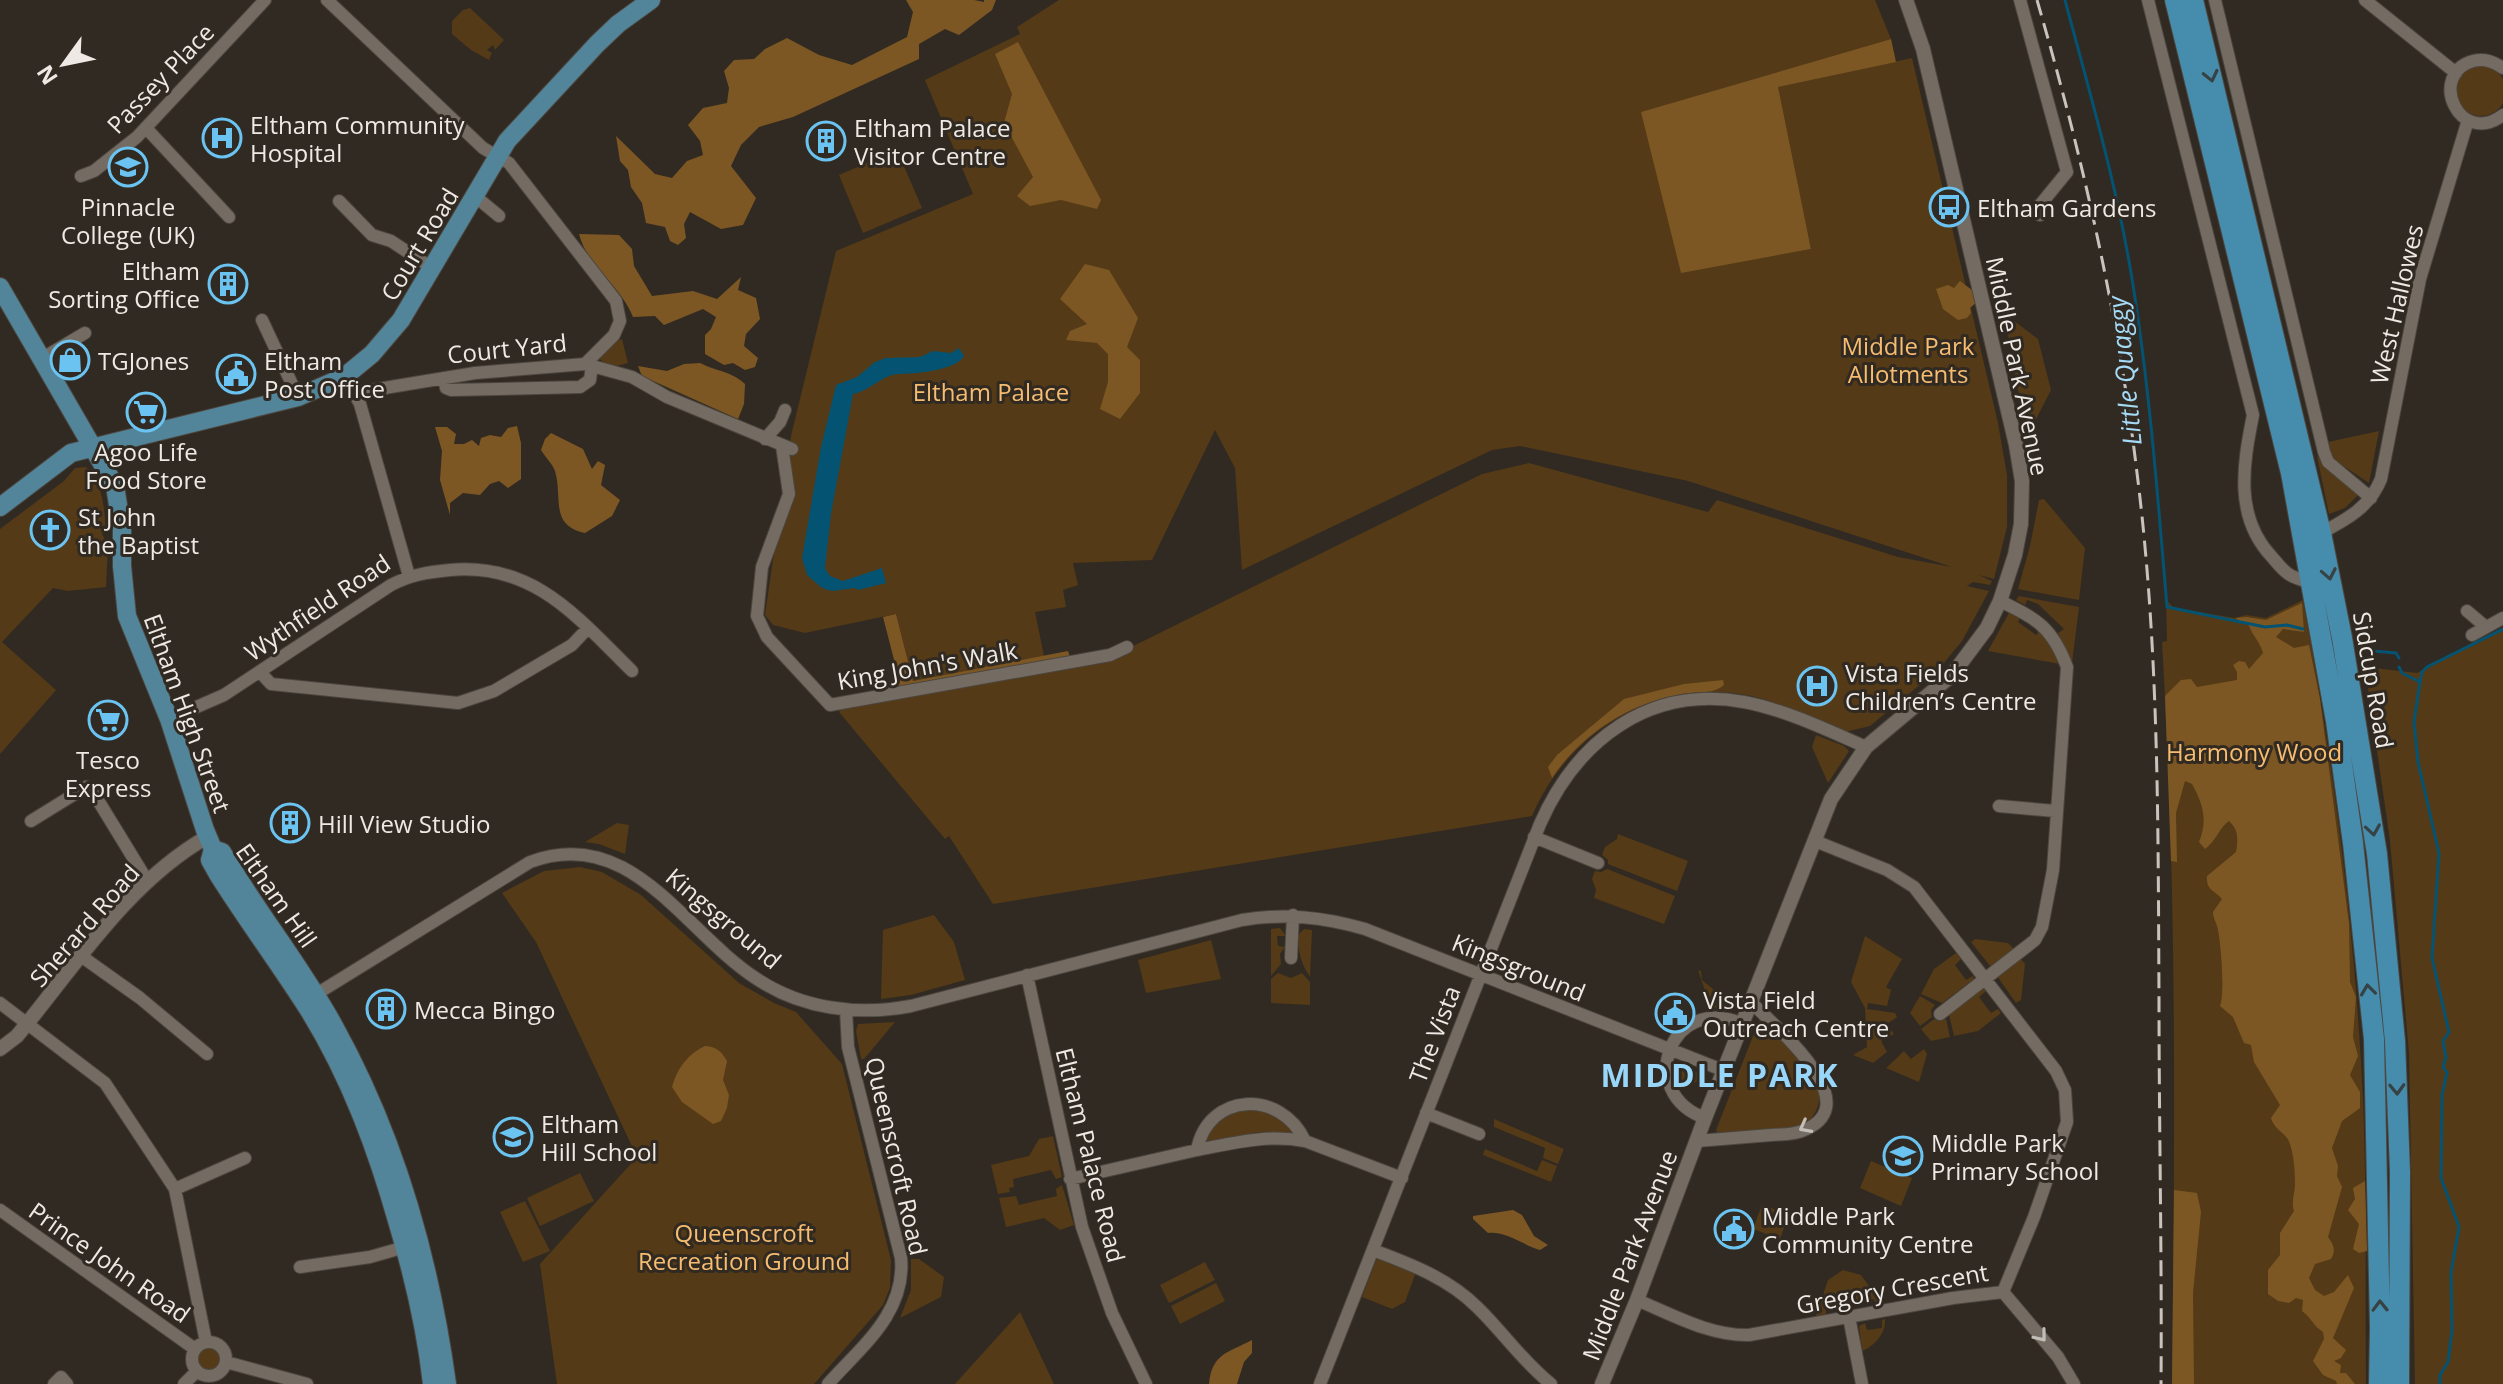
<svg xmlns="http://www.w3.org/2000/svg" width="2503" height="1384" font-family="'Open Sans',sans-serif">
<rect width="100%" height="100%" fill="#312a22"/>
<path fill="#543a16" d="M1059,0H1875L1891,39L1642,112L1681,272L1811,249L1777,87L1912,58L1998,423L2007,475V527L1994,579L1979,575L1992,581L1990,585L1973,582L1967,586L1989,591L1962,641L1939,669L1870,726L1845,732C1813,720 1773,698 1740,694C1650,681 1567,734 1532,816L993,904L949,836L945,839L839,712L844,707L915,696L1109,658L1482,474L1529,463L1708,512L1717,500L1898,557L1952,567L1688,481L1520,446L1492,450L1242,570L1235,468L1215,430L1152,560L1073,563L1078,585L1063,590L1066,607L1035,612L1044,656L913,681L896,614L805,633L773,625L765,615L791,436L836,251L973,194L925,80L1020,34L1017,27Z
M470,8L504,40L495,50L493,45L487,50L492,53L489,60L471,50L452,34V21L463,10Z
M2456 91a25 25 0 1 1 50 0a25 25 0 1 1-50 0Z
M897,150L922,208L863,233L839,175Z
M2004,313L2038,339L2051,390L2031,429L2024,401H2020Z
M622,339L628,363C616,366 609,369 600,359V354L614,342Z
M2379,431L2369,483L2330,457L2328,442Z
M2317,456L2358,495L2345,508L2329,514Z
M86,467C103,482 104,508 106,529L102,534L108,545L106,587L68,591L53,588L2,642L56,690L0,754V529L64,481L75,468Z
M2044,499L2085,548L2079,600L2018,589L2030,546L2039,500Z
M2019,596L2079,607L2072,663L2058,633L2064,629L2038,604L2027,600L2025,605L2016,600Z
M2166,600L2174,608L2235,618L2246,615L2266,618L2303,600C2334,765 2355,932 2363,1099C2367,1194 2365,1289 2366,1384H2172C2175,1137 2177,889 2162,642L2167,641Z
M2010,611L2021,616L2018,622L2036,635L2041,630L2060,664L1988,651Z
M2503,628V1384H2415L2409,1053L2390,841L2365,667L2417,673Z
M1816,735L1844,746L1849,751L1828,783L1812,747Z
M617,823L629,825L625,854L599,844L585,842Z
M1618,834L1688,861L1677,891L1608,864V860L1602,855L1605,847L1617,839Z
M580,867L602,872L641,895L739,983L774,1003L796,1012L842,1064L891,1260L890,1288L883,1305L814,1384H557L540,1264L637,1157L536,942L502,893L544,871Z
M1607,869L1675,896L1664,924L1594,898L1596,890L1592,879L1595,871L1601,872Z
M934,915L954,942L965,980L911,995L881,999L883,930Z
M1280,928L1286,936H1277L1278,946L1285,947L1280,954L1281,964L1271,976V929Z
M1304,929L1312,930L1310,977C1301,964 1298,951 1298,935Z
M1865,936L1902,959L1886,987L1891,990L1887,1006L1868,1003L1867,1009L1895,1013L1897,1017L1887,1024L1894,1034L1881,1041L1887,1052L1873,1063L1853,1055L1867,1047L1865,1008L1851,982Z
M1975,939L2008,943L2014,949L1991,967L1971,942Z
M1211,940L1221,979L1146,993L1138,960Z
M1956,953L1961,959L1955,965L1966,980L1973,976L1974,979L1942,1003L1921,994L1934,969Z
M2021,959L2025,964L2021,1000L2016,1003L1997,976Z
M1698,970L1701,971L1702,980L1714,990L1715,993L1737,1002L1735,1010L1711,1008Z
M1278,973L1291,978L1302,973L1310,982V1005L1271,1003V979Z
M1981,985L1986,991L1979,997L1991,1013L1998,1009L2001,1013L1978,1031L1954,1036L1948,1010Z
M1920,996L1935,1005L1931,1010L1932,1017L1920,1026L1910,1013Z
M1762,1018C1775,1032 1810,1064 1816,1079C1824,1097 1818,1119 1799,1127C1784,1133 1737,1132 1718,1133L1716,1130L1759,1021Z
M1934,1019L1940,1021L1946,1019L1950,1037L1931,1041L1921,1029Z
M895,1022L864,1059H861L856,1031L858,1024Z
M1924,1049L1927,1054L1919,1082L1886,1068L1904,1051L1911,1059Z
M1674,1063L1701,1074L1703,1079L1680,1089L1675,1073Z
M1247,1109C1269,1109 1280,1119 1296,1134L1260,1132L1204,1143C1211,1124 1227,1114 1247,1109Z
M1494,1119L1564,1149L1558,1164L1543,1158L1545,1148L1494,1127Z
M1053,1136L1062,1177L1056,1179L1051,1170L1013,1179L1014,1187L1009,1188L1010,1192L998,1194L991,1165L1029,1156L1039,1139Z
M1485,1149L1537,1171L1542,1160L1557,1166L1551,1182L1483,1155Z
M1871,1161L1912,1178L1901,1206L1860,1188Z
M580,1173L594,1201L540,1226L527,1198Z
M1062,1185L1074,1225L1060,1230L1044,1218L1006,1227L999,1198L1016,1196L1019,1205L1057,1196L1056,1189Z
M525,1201L550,1251L523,1262L500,1212Z
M1762,1205L1789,1214L1780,1239L1753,1229Z
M1377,1258L1416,1272L1405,1302L1392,1309L1362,1297Z
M911,1259H919L944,1277L941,1297L900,1318L911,1290Z
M1205,1262L1215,1280L1169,1303L1160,1285Z
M1843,1270L1861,1275L1882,1304L1876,1305L1874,1299L1826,1307V1314L1816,1316L1828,1280Z
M1216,1283L1225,1301L1180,1324L1171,1306Z
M1020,1312L1054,1384H955Z
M1885,1319C1886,1333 1875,1346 1862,1351L1859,1326L1865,1323L1867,1330L1882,1328V1320Z
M198 1359a12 12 0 1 1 24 0a12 12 0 1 1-24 0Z"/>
<path fill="#7d5723" d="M906,0H974L984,2V0H996L992,10L959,35L945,29L919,44V59L793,117L759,127L741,145L731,166L756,198L743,225L721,229L690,212L684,224L686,238L678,245L670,241L665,227L646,223L642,203L631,187L628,170L620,161L616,136L655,174L672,178L687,161L703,155L700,141L688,125L703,108L727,103L729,88L724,71L734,60L754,59L765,49L787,38L819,55L852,65L907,37L913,12Z
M1891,39L1896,62L1778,87L1811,249L1681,273L1641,112Z
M1018,42L1101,200L1097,209L1061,200L1030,206L1017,196L1033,177L1004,123L1012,94L995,54Z
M579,234L619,235L632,249L634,266L652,296L693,291L717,299L741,277L738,290L756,298L760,319L746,334L744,346L758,358L755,367L745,370L733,363L724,365L705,354V335L711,329L716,317L703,309L664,325L655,316L633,317C621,286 587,266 579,234Z
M1085,264L1109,270L1138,318L1127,347L1140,360V393L1120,419L1100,409L1108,382V354L1097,343L1066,340L1070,331L1087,324L1060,299Z
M1960,281L1972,290L1974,289L1979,300L1970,308L1971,313L1967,318L1958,320L1943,309L1936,289L1948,285L1954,288Z
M700,363C718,372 731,371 745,384L744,404L738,419L642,376L638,366L667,371L684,364Z
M517,426L521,443V479L508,488L499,481L490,484L480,495L463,493L450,503V515L440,480L442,451L435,427H447L456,434L454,444H464L472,440L479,446L481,438L490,435L501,437L508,428Z
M551,433L583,449L592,469L598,461L605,465L601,485L620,500L612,516L585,533C549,525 563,498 555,471C552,463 545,457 541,450L545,439Z
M2302,603L2304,632L2283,629L2276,637L2294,648L2309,645L2320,699L2349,924L2350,982L2356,997L2353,1037L2358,1056L2350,1075L2360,1092V1108L2342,1121L2332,1148L2338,1166L2337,1176L2342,1187L2328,1237C2334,1245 2336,1250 2331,1259L2315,1264L2309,1278L2315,1290L2324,1296L2334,1292L2348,1275L2354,1288L2333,1338L2346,1350L2341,1358L2334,1361L2341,1365L2340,1373H2346L2355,1384H2337L2336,1381L2323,1375L2313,1361L2324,1339L2323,1332C2313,1326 2311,1317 2302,1311L2303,1300L2296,1298L2289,1303L2278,1301L2268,1294V1270L2280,1255V1233L2294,1211C2291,1200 2295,1194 2295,1184C2295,1172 2294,1156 2290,1144C2287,1133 2274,1130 2271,1118L2280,1105L2254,1062L2251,1045L2244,1043L2233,1017L2220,1006C2225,993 2221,945 2218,930C2217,923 2213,919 2213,912L2222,899C2214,889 2206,891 2207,876L2236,852C2238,840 2239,830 2229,821C2219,828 2217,840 2205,849L2199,842C2208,820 2203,804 2192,784L2185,781L2176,813L2177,862L2171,861L2165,696L2181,680L2191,679L2197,687L2237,680V672L2233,665L2239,661L2245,662L2249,669L2263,653C2260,642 2253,636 2249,626L2235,618L2246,617L2266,620Z
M896,614L913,681L1068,651L1070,657L884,693L881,683L899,679L883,617Z
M1723,680L1724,685C1712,695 1697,691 1682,694C1630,703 1582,733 1552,778L1548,767L1557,755L1624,699L1684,684Z
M705,1046C717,1047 721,1051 727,1061L723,1080L729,1095L727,1108L721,1121L713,1124L682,1102L672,1087C677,1068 688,1054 705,1046Z
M2365,1181L2367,1251L2359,1253L2353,1249L2359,1224L2348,1210L2355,1199L2353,1188Z
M2174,1190L2197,1193L2201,1212L2193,1293L2194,1384H2172Z
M1513,1210L1522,1215L1534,1236L1548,1245L1540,1250C1523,1245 1506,1231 1488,1233L1473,1219V1216Z
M1252,1340V1353L1244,1362L1237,1384H1209C1212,1353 1228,1353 1252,1340Z"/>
<path fill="#045372" d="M959,348L964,356C957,370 914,374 899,374C881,375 872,390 853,394L831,514L825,568L830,576L843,581L882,568L886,583L858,590L855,588L832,591L822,588L807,575L802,558L821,447L836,385L857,377L875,362L886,358L920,357L933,351L951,353Z"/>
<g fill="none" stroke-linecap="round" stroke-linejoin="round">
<path stroke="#045372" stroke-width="3" d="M2065,0C2090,94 2118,189 2133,285C2150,392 2158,500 2167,607L2265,627L2287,625L2303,629
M2358,641L2373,651L2396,653L2399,658
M2399,667L2402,673L2420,682L2414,722L2418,762L2439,853L2432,958L2449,1032L2443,1041L2446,1058L2443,1066L2447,1073L2442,1095L2441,1178L2459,1227L2451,1272L2452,1331L2448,1362L2440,1375V1384
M2420,682L2422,672L2427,667L2503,629"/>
<g stroke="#4c463f" stroke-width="14">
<path id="minor" d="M327,0L483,148L509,163L616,301L620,321L614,335L585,364
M2020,0L2067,172L2040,205V215
M2148,0L2253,415C2243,465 2234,517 2272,557C2277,563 2283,571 2290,575C2297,579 2306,581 2313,584
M2215,0L2324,452L2328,462L2371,498
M2365,0L2456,73
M2503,68C2494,62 2485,58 2473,61C2427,74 2459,148 2503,115
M146,128L229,217
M81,176L94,171L137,137L265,0
M476,197L499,216
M339,201L372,235L391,241L432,268
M262,320L298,397
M41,359L85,333
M344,377L354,393L475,373L585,364L632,377L667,397L792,449
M444,378L446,388L451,390L580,387L590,380L592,365
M354,393L360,404L409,576
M765,439L780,422L785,410
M782,446L789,494L762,567L757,616L767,637L830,705L1110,655L1127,647
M2321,533C2346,520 2370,507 2381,479L2420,279L2468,120
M2467,611L2486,627
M2472,635L2503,618
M260,672L271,684L458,703L494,691L572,645L588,628
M169,719L224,695L391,585C410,575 428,572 450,570C534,562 578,618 632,671
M1999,806L2055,811
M31,821L86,787L96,797L148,882
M1534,837L1598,863
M81,956L140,998L207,1054
M1291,958L1293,915
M1027,975L1082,1227L1112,1313L1146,1384
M310,998L530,862C631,824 684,932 757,979C802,1009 858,1016 911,1006L1242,920C1285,913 1323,917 1365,929L1725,1071
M0,1003L105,1083L175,1189L206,1342
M1940,1014L2035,940L2042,927L2053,870L2067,667C2052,627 2037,619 2000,601
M1426,1113L1479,1134
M1705,1118C1635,1093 1669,992 1743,1024
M1697,1141C1722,1139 1746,1137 1771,1135C1781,1134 1792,1135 1802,1131C1871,1105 1775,1027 1752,1003
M1197,1150C1234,1143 1267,1134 1305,1141L1402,1178
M1070,1179L1197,1150C1208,1092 1281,1089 1305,1141
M175,1189L245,1158
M0,1210L195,1349
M1373,1250C1410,1264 1448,1278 1477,1307C1503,1332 1522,1361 1551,1384
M300,1267L370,1257L405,1247
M2003,1292L2058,1357L2074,1384
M1637,1300C1673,1315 1710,1336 1749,1335L1953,1298L2003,1292L2034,1217L2067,1122L2065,1090L2056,1071L1914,887L1887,870L1815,841
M1849,1317L1862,1384
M192 1359a17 17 0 1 1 34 0a17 17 0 1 1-34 0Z
M226,1362L307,1384
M54,1384L61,1377L67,1384
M184,1384L197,1371
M828,1384C861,1347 906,1313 901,1258L848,1047L846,1010
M1320,1384L1540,824C1577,740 1649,685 1744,702C1786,710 1827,730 1866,747"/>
</g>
<g stroke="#4c463f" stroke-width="16">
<path id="tertiary" d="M0,1049L17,1036C74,967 128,882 207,837
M1602,1384L1637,1300L1705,1118L1831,799L1866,747L1952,675L1987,628L2000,601L2015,555L2021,524L2022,481L2016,445L1923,49L1906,0"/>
</g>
<g stroke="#4c463f" stroke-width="20">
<path id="primary" d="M0,287L115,486L122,530V566L127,616L169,719L205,830L213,849
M0,507L71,453L298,397L344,377L372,354L401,320L507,141L597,44L618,24L651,0
M213,849L222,852C257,912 301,966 334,1026C395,1136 430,1260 447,1384
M213,849L210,860L219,876C248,922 281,966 310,1012C351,1079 377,1150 398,1224C414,1278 426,1329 432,1384"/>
</g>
<g stroke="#4c463f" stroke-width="22">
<path id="trunk" d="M2175,0L2291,473L2336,721L2353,843L2374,1039L2380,1328L2379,1384
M2193,0L2321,533L2342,638L2377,854L2395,1041L2400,1172L2399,1384"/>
</g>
<use href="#minor" stroke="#746c63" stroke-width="12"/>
<use href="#tertiary" stroke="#746c63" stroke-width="14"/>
<use href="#primary" stroke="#52849a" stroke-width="18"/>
<use href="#trunk" stroke="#468cac" stroke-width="20"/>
<path stroke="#c8c3bd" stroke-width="3" stroke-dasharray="16 8" stroke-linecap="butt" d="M2037,0C2082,155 2118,312 2137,473C2159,647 2158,823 2159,998C2159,1127 2162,1255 2161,1384"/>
</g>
<defs><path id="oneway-chevron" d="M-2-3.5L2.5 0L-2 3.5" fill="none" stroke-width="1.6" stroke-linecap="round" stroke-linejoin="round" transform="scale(2)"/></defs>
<g stroke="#364244">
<use href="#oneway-chevron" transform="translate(2211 76) rotate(77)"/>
<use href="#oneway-chevron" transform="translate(2329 574) rotate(79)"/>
<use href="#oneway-chevron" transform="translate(2373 830) rotate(81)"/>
<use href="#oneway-chevron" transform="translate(2368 990) rotate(-97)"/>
<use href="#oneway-chevron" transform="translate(2397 1089) rotate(88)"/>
<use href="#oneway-chevron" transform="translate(2380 1306) rotate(-91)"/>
</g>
<g stroke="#c3bdb7">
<use href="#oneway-chevron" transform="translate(1805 1127) rotate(152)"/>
<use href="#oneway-chevron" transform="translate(2041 1336) rotate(51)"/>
</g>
<defs>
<g id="hospital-ring" transform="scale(2)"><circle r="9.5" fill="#312a22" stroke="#6ac3f1" stroke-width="1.5"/><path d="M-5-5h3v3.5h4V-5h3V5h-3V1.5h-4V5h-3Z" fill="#6ac3f1"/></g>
<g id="building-ring" transform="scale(2)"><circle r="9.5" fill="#312a22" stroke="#6ac3f1" stroke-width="1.5"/><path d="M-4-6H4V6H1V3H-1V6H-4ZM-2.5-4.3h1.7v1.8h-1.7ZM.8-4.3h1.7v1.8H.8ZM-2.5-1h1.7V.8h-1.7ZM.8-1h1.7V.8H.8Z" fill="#6ac3f1"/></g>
<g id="university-ring" transform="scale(2)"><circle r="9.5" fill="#312a22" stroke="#6ac3f1" stroke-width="1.5"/><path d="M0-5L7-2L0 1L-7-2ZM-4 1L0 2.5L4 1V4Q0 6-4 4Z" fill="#6ac3f1"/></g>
<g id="bus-ring" transform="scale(2)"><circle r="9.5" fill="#312a22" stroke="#6ac3f1" stroke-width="1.5"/><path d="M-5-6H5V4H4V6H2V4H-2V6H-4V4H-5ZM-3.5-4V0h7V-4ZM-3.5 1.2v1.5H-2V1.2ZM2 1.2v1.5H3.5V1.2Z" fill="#6ac3f1"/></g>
<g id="shop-ring" transform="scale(2)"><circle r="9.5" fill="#312a22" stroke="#6ac3f1" stroke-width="1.5"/><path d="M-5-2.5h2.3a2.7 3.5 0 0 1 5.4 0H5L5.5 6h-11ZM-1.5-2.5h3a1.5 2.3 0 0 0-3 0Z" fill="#6ac3f1"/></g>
<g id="civic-ring" transform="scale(2)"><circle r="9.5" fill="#312a22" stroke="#6ac3f1" stroke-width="1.5"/><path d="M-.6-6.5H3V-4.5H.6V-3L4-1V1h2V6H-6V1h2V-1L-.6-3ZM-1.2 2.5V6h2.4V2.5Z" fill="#6ac3f1"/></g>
<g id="supermarket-ring" transform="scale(2)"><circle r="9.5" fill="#312a22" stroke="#6ac3f1" stroke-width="1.5"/><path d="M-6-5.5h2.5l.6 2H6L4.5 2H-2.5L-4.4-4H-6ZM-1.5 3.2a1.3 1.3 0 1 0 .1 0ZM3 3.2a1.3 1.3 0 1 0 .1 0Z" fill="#6ac3f1"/></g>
<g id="church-ring" transform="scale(2)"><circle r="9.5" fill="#312a22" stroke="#6ac3f1" stroke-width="1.5"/><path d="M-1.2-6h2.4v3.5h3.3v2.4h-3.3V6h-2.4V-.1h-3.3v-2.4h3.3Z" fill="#6ac3f1"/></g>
<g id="school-ring" transform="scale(2)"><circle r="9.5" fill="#312a22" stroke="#6ac3f1" stroke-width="1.5"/><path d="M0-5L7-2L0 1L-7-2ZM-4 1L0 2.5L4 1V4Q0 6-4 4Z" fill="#6ac3f1"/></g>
</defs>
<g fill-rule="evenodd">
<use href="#hospital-ring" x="222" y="138"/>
<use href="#building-ring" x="826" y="141"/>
<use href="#university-ring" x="128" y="167"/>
<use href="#bus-ring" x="1949" y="207"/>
<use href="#building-ring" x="228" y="284"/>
<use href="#shop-ring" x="70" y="360"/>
<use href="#civic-ring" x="236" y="374"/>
<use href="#supermarket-ring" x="146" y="412"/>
<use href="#church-ring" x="50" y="530"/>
<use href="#hospital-ring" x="1817" y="686"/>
<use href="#supermarket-ring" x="108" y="720"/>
<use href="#building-ring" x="290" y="823"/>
<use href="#building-ring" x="386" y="1009"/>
<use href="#civic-ring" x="1675" y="1013"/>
<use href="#school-ring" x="513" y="1137"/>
<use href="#school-ring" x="1903" y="1156"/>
<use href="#civic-ring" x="1734" y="1229"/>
</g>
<g text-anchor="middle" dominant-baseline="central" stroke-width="6" stroke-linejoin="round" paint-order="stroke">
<g font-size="24" fill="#eee9e4" stroke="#312a22">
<text transform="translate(160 78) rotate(-46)">Passey Place</text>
<text transform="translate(419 244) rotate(-59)">Court Road</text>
<text transform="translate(2396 304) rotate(-77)">West Hallowes</text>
<text transform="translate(507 348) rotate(-6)">Court Yard</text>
<text transform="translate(2018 366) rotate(78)">Middle Park Avenue</text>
<text transform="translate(317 607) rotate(-34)">Wythfield Road</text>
<text transform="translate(927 665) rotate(-10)">King John's Walk</text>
<text transform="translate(2374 680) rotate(80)">Sidcup Road</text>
<text transform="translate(188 713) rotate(70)">Eltham High Street</text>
<text transform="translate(277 895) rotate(55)">Eltham Hill</text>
<text transform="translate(724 918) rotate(40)">Kingsground</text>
<text transform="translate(84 925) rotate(-49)">Sherard Road</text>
<text transform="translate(1519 967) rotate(22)">Kingsground</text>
<text transform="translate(1434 1034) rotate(-69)">The Vista</text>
<text transform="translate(1091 1155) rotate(76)">Eltham Palace Road</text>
<text transform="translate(897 1156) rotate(77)">Queenscroft Road</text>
<text transform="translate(1629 1255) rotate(-69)">Middle Park Avenue</text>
<text transform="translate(110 1262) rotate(35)">Prince John Road</text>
<text transform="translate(1892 1288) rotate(-10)">Gregory Crescent</text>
</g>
<g font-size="24" fill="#eee9e4" stroke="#312a22" text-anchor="start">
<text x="250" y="124">Eltham Community<tspan x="250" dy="28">Hospital</tspan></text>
<text x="854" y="127">Eltham Palace<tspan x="854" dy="28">Visitor Centre</tspan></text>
<text x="128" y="206" text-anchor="middle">Pinnacle<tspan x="128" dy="28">College (UK)</tspan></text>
<text x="1977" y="207">Eltham Gardens</text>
<text x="200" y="270" text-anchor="end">Eltham<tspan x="200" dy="28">Sorting Office</tspan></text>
<text x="98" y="360">TGJones</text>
<text x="264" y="360">Eltham<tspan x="264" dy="28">Post Office</tspan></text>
<text x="146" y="451" text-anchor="middle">Agoo Life<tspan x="146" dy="28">Food Store</tspan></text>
<text x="78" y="516">St John<tspan x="78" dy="28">the Baptist</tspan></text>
<text x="1845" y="672">Vista Fields<tspan x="1845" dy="28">Children’s Centre</tspan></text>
<text x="108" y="759" text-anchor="middle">Tesco<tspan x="108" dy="28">Express</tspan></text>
<text x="318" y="823">Hill View Studio</text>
<text x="1703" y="999">Vista Field<tspan x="1703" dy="28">Outreach Centre</tspan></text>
<text x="414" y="1009">Mecca Bingo</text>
<text x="541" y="1123">Eltham<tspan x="541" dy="28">Hill School</tspan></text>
<text x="1931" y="1142">Middle Park<tspan x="1931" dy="28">Primary School</tspan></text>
<text x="1762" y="1215">Middle Park<tspan x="1762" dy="28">Community Centre</tspan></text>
</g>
<g font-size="24" fill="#f6bc70" stroke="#312a22">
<text x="1908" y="345">Middle Park<tspan x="1908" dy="28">Allotments</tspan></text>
<text x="991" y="391">Eltham Palace</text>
<text x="2254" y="751">Harmony Wood</text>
<text x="744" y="1232">Queenscroft<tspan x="744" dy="28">Recreation Ground</tspan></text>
</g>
<g font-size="26" font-style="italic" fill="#a5daf7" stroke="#312a22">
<text transform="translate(2124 371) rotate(-96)">Little Quaggy</text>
</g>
<g font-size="32" font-weight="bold" letter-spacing="2" fill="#99d7fa" stroke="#312a22">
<text x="1720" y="1074">MIDDLE PARK</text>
</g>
</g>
<g transform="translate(64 64) rotate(237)" stroke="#312a22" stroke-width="6" paint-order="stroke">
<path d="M0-6L14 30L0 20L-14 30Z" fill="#eee9e4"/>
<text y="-12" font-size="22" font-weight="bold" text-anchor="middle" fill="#eee9e4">N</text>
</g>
</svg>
